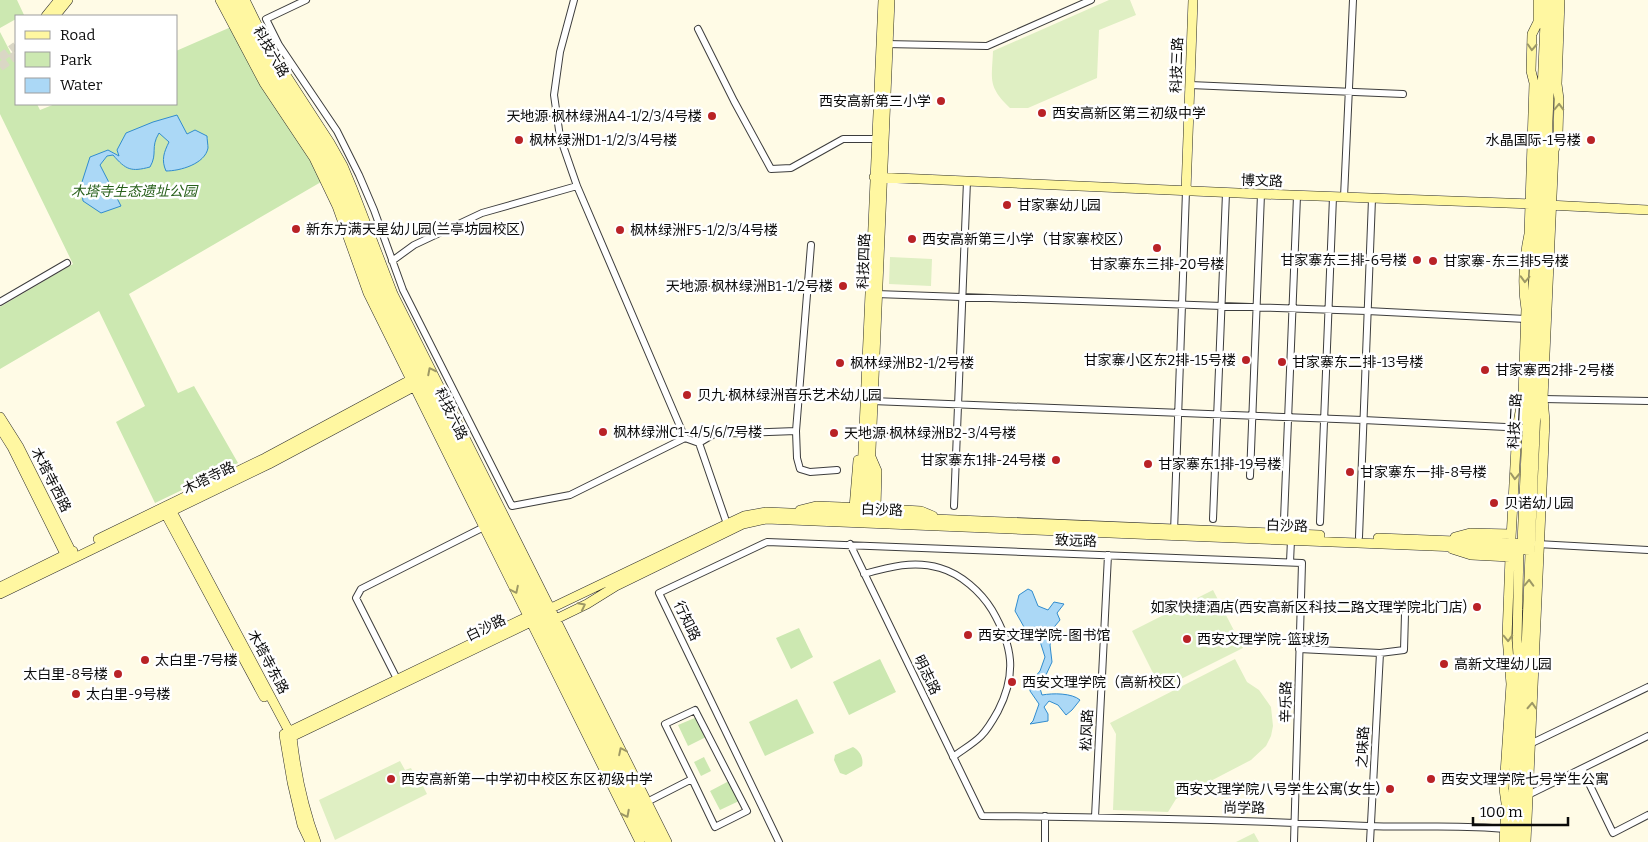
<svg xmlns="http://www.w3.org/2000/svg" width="1648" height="842" font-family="Bitter,'Noto Sans SC',serif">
<rect width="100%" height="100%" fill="#fffbe6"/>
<path fill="#cce8b1" d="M0,0H17L24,15L16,16V19L0,28Z
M231,27L307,152L321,182L129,294L178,393L194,386L238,463L155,503L116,422L145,406L99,311L0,369V307L73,264L0,114V32L16,63V104H37L40,110L55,104H176V51Z
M799,628L813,657L791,669L776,638Z
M880,659L896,692L849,715L833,682Z
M797,699L814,733L765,756L749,722Z
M697,717L706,737L688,746L678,725Z
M853,747C860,751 864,758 862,766L846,775L840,773L834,760L835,755Z
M704,757L711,771L701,776L694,762Z
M729,781L739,801L720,810L710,791Z"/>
<path fill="#dfefc3" d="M1109,0H1130L1136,15L1099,30L1097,78L1028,108H1010C987,86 992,79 993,51Z
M890,257L932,259L931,286L889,284Z
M1213,590L1243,648L1161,689L1132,631Z
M1235,659L1247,682L1259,690L1271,707L1273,726L1271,736L1266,746L1251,760L1176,799L1168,812L1113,810L1116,734L1110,723Z
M400,761L405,770L411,768L420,787L423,786L427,794L335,840L319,800Z
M1254,833L1259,842H1236Z"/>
<path fill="#abd8f6" stroke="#318cce" d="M177,115L187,134L195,130L207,136C207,139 208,145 208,148C205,164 180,171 166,171C161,160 164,152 169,142L159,133C150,148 158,153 150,167C131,172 126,170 113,155L107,156L100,165L121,206L101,213L83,201L81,185L90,157L108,150L119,156L117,150L126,133L153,122Z
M1028,589L1032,591L1038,606L1048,610L1054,602L1064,604L1057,613L1060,620L1055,626L1050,645L1052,662L1045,677L1039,685L1042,695C1053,693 1072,693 1080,700L1072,710L1066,715L1058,705L1049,701L1044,707L1048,714V721L1030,724L1033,721L1039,704L1030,691V683L1040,671L1045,657L1038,635L1024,627L1015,611L1019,595Z"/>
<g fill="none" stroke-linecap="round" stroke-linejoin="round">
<path stroke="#dad7c5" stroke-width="9" stroke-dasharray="9 4.5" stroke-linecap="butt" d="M0,58L16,46
M0,67L16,55"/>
<g stroke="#3d3d3d" stroke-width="8">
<path id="street" d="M306,0L266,19L279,45L337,131L359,175L374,210L403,290L512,506L570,495L685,438
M574,0L560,52L554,95L560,137L577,186L685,438L699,443L727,524
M698,29L734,101L771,169L791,168L843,139H876
M885,44L987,46L1091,0
M1190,85L1403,94
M1344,197L1353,0
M811,245L796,431L797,458L800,469L810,472L837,470
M392,261L414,245L482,213L577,186
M876,294L1367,311L1526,319
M0,302L67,263
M1543,399L1648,401
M872,401L1363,420L1528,428
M699,443L714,434L796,431
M1250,476L1261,194
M954,506L967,181
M1213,519L1226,193
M1284,520L1297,196
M1320,522L1333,197
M1174,532L1186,191
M1359,537L1372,199
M850,544L982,816C1111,817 1240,820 1368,826C1414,828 1460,824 1505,829
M1537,544L1648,550
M1290,562L1291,540
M864,574C889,567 914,560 940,568C961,574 981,592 992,610C1013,646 1017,674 998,711C993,720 988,729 981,736C973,744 962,750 953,757
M1299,649L1380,653L1404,650L1405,614
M397,679L356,598L361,589L484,527
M1530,744L1648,687
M1582,769L1613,833L1648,815
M1528,795L1648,736
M643,804L692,779L715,827L747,811L695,710L665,724L692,779
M1095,817L1108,555
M779,842L659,593L767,542L1302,563L1294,842
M1045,842V816
M1370,842L1380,653"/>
</g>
<g stroke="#2c2c2c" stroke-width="10">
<path id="secondary" d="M220,0L264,83L314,158L337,206L368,293L640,842
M228,0L246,38L267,75L317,149L337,189L352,225L368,273L391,325L650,842
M236,0L270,65L325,148L343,185L357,218L375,271L386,298L658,842
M245,0L269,49L330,143L343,166L353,190L393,294L667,842
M46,16L59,0
M55,16L68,0
M874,177L1261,194L1535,204
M1186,191L1193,0
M1548,205L1648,210
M0,417L19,447L74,557
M0,428L12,447L67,558
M871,457L877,471L876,508
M169,506L292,737C296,774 303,807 316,842
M854,508L858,460
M800,510L816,506L868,508L921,511L933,516
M164,511L264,697
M860,519L883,0
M868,521L890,0
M1455,537L1470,533L1511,534
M1378,538L1530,544
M98,539L265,458L414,378
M1452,549L1471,555L1510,557
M0,587L73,551
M0,594L269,464L417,385
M284,734L535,613L543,612L727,524L744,516L766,512L1320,535
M284,735L292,782L302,825L310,842
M285,740L537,619L548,623L587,604L616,586L743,524L766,519L1530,550
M1504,842L1506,803L1504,789L1511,684L1507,637L1510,557L1517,428L1523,396L1526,309C1522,285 1524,258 1529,234L1534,83L1531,71L1532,34L1538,22V0
M1511,842L1519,670L1517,640L1519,549L1522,543L1546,0
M1518,842L1553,0
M1526,842L1545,421L1543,399L1554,151L1558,134L1559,99L1557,84L1560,0"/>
</g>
<use href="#street" stroke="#fff" stroke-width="6"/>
<use href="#secondary" stroke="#fff7a1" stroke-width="9"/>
</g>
<defs><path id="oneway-chevron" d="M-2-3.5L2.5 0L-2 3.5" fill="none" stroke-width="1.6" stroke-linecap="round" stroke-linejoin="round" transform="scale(1.25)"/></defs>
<g stroke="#9d9865">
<use href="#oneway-chevron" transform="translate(1532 47) rotate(93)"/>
<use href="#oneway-chevron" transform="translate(1559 107) rotate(-88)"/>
<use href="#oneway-chevron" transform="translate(1525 279) rotate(92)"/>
<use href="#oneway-chevron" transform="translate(431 371) rotate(-117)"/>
<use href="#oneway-chevron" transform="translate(1515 476) rotate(93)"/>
<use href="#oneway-chevron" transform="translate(1529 583) rotate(-88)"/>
<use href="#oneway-chevron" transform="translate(515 590) rotate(64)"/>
<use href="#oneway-chevron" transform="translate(582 606) rotate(-27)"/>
<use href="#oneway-chevron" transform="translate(1508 638) rotate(88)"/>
<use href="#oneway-chevron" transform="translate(1532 706) rotate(-87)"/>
<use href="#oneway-chevron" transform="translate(622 751) rotate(-116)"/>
<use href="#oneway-chevron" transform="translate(626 814) rotate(63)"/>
</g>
<g fill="#b92226" stroke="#fff" stroke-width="2">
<circle cx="941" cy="101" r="5"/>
<circle cx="1042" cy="113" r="5"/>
<circle cx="712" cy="116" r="5"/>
<circle cx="519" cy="140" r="5"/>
<circle cx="1591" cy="140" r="5"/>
<circle cx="1007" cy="205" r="5"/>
<circle cx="296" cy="229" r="5"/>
<circle cx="620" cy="230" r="5"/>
<circle cx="912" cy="239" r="5"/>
<circle cx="1157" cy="248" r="5"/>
<circle cx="1417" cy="260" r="5"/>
<circle cx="1433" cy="261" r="5"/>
<circle cx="843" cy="286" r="5"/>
<circle cx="1246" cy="360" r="5"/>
<circle cx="1282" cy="362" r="5"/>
<circle cx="840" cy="363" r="5"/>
<circle cx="1485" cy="370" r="5"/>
<circle cx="687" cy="395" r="5"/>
<circle cx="603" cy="432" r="5"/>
<circle cx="834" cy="433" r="5"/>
<circle cx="1056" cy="460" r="5"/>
<circle cx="1148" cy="464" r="5"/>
<circle cx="1350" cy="472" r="5"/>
<circle cx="1494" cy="503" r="5"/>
<circle cx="1477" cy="607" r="5"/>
<circle cx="968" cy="635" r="5"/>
<circle cx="1187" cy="639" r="5"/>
<circle cx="145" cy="660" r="5"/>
<circle cx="1444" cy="664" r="5"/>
<circle cx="118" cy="674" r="5"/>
<circle cx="1012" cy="682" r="5"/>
<circle cx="76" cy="694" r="5"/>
<circle cx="391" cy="779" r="5"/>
<circle cx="1431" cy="779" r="5"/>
<circle cx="1390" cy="789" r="5"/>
</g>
<g text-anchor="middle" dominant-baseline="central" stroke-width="5" stroke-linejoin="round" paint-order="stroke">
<g font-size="14" fill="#0a0a0a" stroke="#fff">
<text transform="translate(271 52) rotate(60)">科技六路</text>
<text transform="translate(1177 65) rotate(-88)">科技三路</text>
<text transform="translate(1262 181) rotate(2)">博文路</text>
<text transform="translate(864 261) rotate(-88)">科技四路</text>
<text transform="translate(451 414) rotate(64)">科技六路</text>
<text transform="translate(1515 421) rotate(-87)">科技二路</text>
<text transform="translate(209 478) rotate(-26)">木塔寺路</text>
<text transform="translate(51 480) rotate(63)">木塔寺西路</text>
<text transform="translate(882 510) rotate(2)">白沙路</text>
<text transform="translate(1287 526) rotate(2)">白沙路</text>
<text transform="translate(1076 541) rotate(2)">致远路</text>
<text transform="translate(687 621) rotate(64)">行知路</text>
<text transform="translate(486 628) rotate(-26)">白沙路</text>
<text transform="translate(268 662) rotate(62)">木塔寺东路</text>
<text transform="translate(927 675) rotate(64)">明志路</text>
<text transform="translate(1286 702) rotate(-89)">辛乐路</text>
<text transform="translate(1087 730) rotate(-87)">松风路</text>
<text transform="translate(1363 747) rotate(-87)">之味路</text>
<text transform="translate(1244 808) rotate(1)">尚学路</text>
</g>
<g font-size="14" fill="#0a0a0a" stroke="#fff" text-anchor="start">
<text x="931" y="101" text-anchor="end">西安高新第三小学</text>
<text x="1052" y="113">西安高新区第三初级中学</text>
<text x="702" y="116" text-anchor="end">天地源·枫林绿洲A4-1/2/3/4号楼</text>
<text x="529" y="140">枫林绿洲D1-1/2/3/4号楼</text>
<text x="1581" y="140" text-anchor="end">水晶国际-1号楼</text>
<text x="1017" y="205">甘家寨幼儿园</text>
<text x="306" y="229">新东方满天星幼儿园(兰亭坊园校区)</text>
<text x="630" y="230">枫林绿洲F5-1/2/3/4号楼</text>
<text x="922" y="239">西安高新第三小学（甘家寨校区）</text>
<text x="1407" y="260" text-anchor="end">甘家寨东三排-6号楼</text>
<text x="1443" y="261">甘家寨-东三排5号楼</text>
<text x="1157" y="264" text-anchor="middle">甘家寨东三排-20号楼</text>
<text x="833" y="286" text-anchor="end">天地源·枫林绿洲B1-1/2号楼</text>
<text x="1236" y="360" text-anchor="end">甘家寨小区东2排-15号楼</text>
<text x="1292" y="362">甘家寨东二排-13号楼</text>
<text x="850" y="363">枫林绿洲B2-1/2号楼</text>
<text x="1495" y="370">甘家寨西2排-2号楼</text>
<text x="697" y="395">贝九·枫林绿洲音乐艺术幼儿园</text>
<text x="613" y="432">枫林绿洲C1-4/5/6/7号楼</text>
<text x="844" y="433">天地源·枫林绿洲B2-3/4号楼</text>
<text x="1046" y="460" text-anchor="end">甘家寨东1排-24号楼</text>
<text x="1158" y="464">甘家寨东1排-19号楼</text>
<text x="1360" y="472">甘家寨东一排-8号楼</text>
<text x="1504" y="503">贝诺幼儿园</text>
<text x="1467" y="607" text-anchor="end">如家快捷酒店(西安高新区科技二路文理学院北门店)</text>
<text x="978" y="635">西安文理学院-图书馆</text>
<text x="1197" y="639">西安文理学院-篮球场</text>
<text x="155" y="660">太白里-7号楼</text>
<text x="1454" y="664">高新文理幼儿园</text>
<text x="108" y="674" text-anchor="end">太白里-8号楼</text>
<text x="1022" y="682">西安文理学院（高新校区）</text>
<text x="86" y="694">太白里-9号楼</text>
<text x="401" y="779">西安高新第一中学初中校区东区初级中学</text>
<text x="1441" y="779">西安文理学院七号学生公寓</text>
<text x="1380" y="789" text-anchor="end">西安文理学院八号学生公寓(女生)</text>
</g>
<g font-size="14" font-style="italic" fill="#28601b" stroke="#fff">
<text x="134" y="191">木塔寺生态遗址公园</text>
</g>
</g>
<rect x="15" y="15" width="162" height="90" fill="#ffffff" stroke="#9d9d9d"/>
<rect x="25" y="31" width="25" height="8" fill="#fff7a1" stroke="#9d9d9d"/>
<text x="60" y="40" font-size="15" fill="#0a0a0a">Road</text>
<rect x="25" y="52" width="25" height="15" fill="#cce8b1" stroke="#9d9d9d"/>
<text x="60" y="65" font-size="15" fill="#0a0a0a">Park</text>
<rect x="25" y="78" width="25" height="15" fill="#abd8f6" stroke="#9d9d9d"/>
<text x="60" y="90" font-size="15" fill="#0a0a0a">Water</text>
<path d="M1473 817v8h95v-8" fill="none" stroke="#0a0a0a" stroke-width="2.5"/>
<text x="1480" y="817" font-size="15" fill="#0a0a0a" stroke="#ffffff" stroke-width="4" paint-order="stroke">100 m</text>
</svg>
